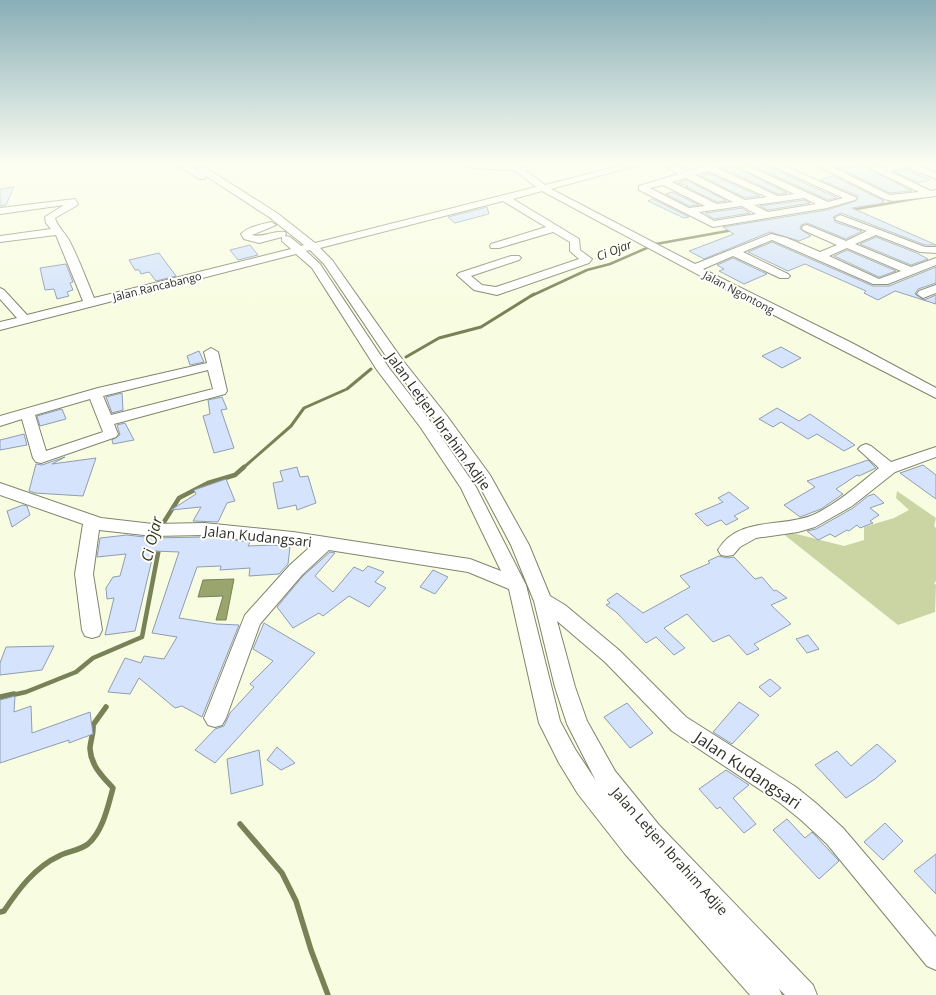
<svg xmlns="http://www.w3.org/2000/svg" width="936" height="995" font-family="'Open Sans',sans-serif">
<rect width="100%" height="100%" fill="#f8fde2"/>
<path fill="#cbd5a3" d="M897,491L936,518L934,526L936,528V581L934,583L936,585L935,612L898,625L777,529L844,546L864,540V527L894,518L909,510L896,498Z"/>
<path fill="#9aa46d" stroke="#798157" d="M234,579L226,620H216L223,596L198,597L203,580Z"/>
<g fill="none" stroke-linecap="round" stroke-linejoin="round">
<path stroke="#798157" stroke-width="2.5" d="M851,210L936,195
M531,296L587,270L610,264L656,244L733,230"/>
<path stroke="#798157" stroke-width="3" d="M406,357L439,338L481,327L534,294
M243,468L291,426L304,408L347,389L371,369"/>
<path stroke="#798157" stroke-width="4.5" d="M8,696L26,692L76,672L93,658L142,637L164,522L179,498L208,483L235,475L244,467"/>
<path stroke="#798157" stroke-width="5.5" d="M0,697L14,694
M240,824L282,873L296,901L311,950L328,995
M0,912L4,911C18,890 35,867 59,856C68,851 79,851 88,844C103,831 108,806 113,788C103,777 91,766 90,749C90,741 94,734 93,725L106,707"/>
</g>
<path fill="#d5e4fc" stroke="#8e9db3" d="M728,164H730L787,193L778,194L722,168Z
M749,164L765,165L837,198L828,200Z
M831,164H859L912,191L890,193Z
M907,169L914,172H912L930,180L918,183L895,172Z
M707,173H708L760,196L745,198L701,176Z
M833,176L884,201L882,202L884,203L852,208L936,245H925L841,213L833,217L835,222L862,231L846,239L807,223L801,225L800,229L811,236L799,241L770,232L704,259L689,251L734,234L723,227L827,210L856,201L858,196L820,180Z
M687,180L727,201L717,202L686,187L688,186L678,183Z
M14,187L6,205L0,206V189Z
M672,192L699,205L689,206L666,194Z
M653,199L689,217L684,218L648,201Z
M804,200L810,203L768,210L760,206Z
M487,207L489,214L455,223L448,217Z
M742,208L750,213L714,219L705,213Z
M876,237L917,253L928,259L911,265L860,244Z
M772,242L873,286H889L936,267V283L918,289L915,294L924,300L936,295V304L895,291L878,300L864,293L866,291L805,264L788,271L748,252Z
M250,245L258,255L238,260L230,250Z
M847,250L896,271L879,277L834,256Z
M159,253L176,276L156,281L149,272L141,274L139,270H135L129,260Z
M733,258L767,274L744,284L719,271L724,269L717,265Z
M66,264L73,282L70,283L73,290L67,292L69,296L57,299L54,289L45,290L40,268Z
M781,347L801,358L782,368L762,356Z
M199,351L204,362L190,365L187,356Z
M122,393L123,410L112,413L106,397Z
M222,397L227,409L221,410L234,448L214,453L203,416L210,414L208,400Z
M777,408L799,421L810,414L855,445L844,451L817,434L808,439L781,422L773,427L759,419Z
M62,409L66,419L40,426L37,416Z
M125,423L134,440L113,444L112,440L120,435L117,425Z
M24,434L27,445L0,450V440Z
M65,457L52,464L96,458L83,496L35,493L29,491L36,464L42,465Z
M868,460L876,468L859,476L857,475L836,489L843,494L821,509L800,517L784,505L815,487L807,481Z
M923,465L936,475V499L900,473Z
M297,467L300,477L308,476L316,503L297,510L296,505L278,509L273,483L283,481L280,471Z
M226,479L235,501L227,503L218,522L193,521L201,507L171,510L196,494L194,490Z
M729,492L749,508L734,516L738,519L726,525L721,520L707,526L695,514L723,502L718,498Z
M874,494L884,503L870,508L879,515L870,521L873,523L860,528L857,525L849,531L847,530L835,537L830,534L818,540L807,531L816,529L853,508L868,496Z
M23,505L27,506L30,515L12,527L7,511Z
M127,535L153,538L204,537L250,542L248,546L273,545L290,547L288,564L279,574L249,576L250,568L220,570L221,566L197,567L179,618L217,624L239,625L202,717L182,706L175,708L139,678L130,694L108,692L125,658L141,663L144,656L164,659L177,637L152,633L179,552L154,551L135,631L105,635L114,598L107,599L106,588L113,577L120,576L126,554L97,557L100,538Z
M330,552L335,553L315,576L333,592L354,567L363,571L368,566L384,572L375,582L386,588L369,607L349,596L323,616L319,613L293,628L277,607L303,576Z
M719,556L727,558L734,557L755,579L762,577L774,591L776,590L787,598L771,605L791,624L754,644L759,649L747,655L729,635L713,642L687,614L664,628L685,648L674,655L656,637L646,643L616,612L606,605L610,603L607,600L617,593L643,613L690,587L680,576L710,563L708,561Z
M433,570L448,577L435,594L420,587Z
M264,623L315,653L215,763L195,750L215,729L224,726L230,713L254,687L250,684L273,661L253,649Z
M808,635L819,649L807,653L796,639Z
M54,646L42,670L0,675V663L6,647Z
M770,679L781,688L770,697L759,687Z
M15,696L14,712L31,706L32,733L90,712L93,734L69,743V740L0,763V700Z
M739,702L759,715L732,744L713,732Z
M627,703L653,733L630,748L604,717Z
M877,744L896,761L875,779L846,798L815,765L837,751L851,766Z
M277,747L295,763L281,770L267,760Z
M259,750L263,785L231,794L227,759Z
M726,770L749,785L733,798L756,824L744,833L720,807L717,809L699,789Z
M787,819L805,838L812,832L839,861L819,879L773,830Z
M885,823L903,841L883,860L864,842Z
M936,854V894L914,871Z"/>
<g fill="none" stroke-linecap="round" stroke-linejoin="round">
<g stroke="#80856c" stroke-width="2">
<path id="minor" d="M176,164H187L201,173L190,164H200L277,213L315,243L536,187L514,170L472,168L469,167L468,164H518L545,185L627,164H642L551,189L695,264L771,234L787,238L820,252L837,245L803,230L802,228L803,226L807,225L846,241L867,231L836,220L835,218L840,215L925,247H936V253L920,252L876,235L855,244L911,267L936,258V265L888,284H873L772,240L743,252L788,274L790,276L788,278H780L733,256L703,269L852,343L936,388V398L766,311L542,191L513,199L579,239L580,250L592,259L589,263L497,295L474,290L457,275L459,273L511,256H519L521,258L519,260L471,276L482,285L496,287L579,259L570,251V242L553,232L499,248H491L490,246L491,244L546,227L503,201L320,248L332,260L404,362L447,416L490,475L529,545L550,596L565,605L619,650L686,717L796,787L817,804L843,828L936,937V970L927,966L827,844L801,820L780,803L672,731L605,662L557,621L575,687L587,721L615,771L659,825L813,985L817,995H785L779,989L782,995H750L625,854L578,794L559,763L539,723L509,589L468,572L329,550L302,575L260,624L226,718L222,725L215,727L208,725L204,718L245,615L290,565L310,547L204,535L153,536L99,530L93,574L102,630L99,636L92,638L85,636L82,630L75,574L83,524L0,495V483L101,518L153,524L204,523L293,532L470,559L501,571L461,488L421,428L377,370L312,268L296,254L0,330V322L17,318L0,299V288L4,290L27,315L83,301L56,235L0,242V236L51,229L46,223L45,217L64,205L0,214V208L75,199L78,204L76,206L55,218C56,225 68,236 71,244C80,262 87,281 94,298L291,249L282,241V237L259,243L244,239L241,234C249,226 260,225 271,222L276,225L252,235C264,238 273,230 285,232L286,234L285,236L290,237L301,246L304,245L269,217L206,176L205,179H199ZM847,248L901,271L879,279L829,256ZM310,250L324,264L394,368L437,422L477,481L511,545L534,601L555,687L567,724L596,781L575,749L560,721L526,585L476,487L431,422L389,368L320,264L306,251Z
M661,164H672L687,171L712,164H726L717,168L778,196L794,194L732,164H744L828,202L843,198L768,164H780L857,198L855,200L827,208L713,227L639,190V186L678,174ZM708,171L767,197L745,200L695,175ZM686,178L733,202L717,204L672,182ZM663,185L705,206L689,208L650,188ZM804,198L816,204L768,212L754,205ZM742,206L756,214L714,221L699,212Z
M814,164H826L890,195L919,192L861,164H873L881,168L896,164H916L936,173V179L907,167L889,171L931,191L936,190V196L893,201L884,199Z
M936,285V293L923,298L917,294L919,291Z
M211,348L218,352L227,391L225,394L114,424L118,434L116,437L41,463L36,462L33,458L22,419L0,426V416L98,388L207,363L204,352ZM208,370L213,389L111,415L103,396ZM90,399L103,432L46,451L35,415Z
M866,444L871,446L891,462L936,447V457L895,472L852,506L815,527L798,532L756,538L740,547L733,555L727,556L721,555L718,550C738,516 782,528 813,515C837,504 858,485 879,468L858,449L861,446Z"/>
</g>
<use href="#minor" fill="#fff" fill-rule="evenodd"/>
</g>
<linearGradient id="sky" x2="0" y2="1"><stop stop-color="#89aeb7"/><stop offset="0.54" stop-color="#fcfef2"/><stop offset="1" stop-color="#fcfef2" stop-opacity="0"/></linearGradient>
<rect width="936" height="303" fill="url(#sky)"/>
<g text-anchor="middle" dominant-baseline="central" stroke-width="4" stroke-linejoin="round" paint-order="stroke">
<g font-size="11" fill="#2c2e24" stroke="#fff">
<text transform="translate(157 286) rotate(-14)">Jalan Rancabango</text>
<text transform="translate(739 292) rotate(28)">Jalan Ngontong</text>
</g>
<g font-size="12" font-style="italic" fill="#32380d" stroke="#fff">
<text transform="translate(614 250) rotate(-21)">Ci Ojar</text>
</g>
<g font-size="14" fill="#2c2e24" stroke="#fff">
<text transform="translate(439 421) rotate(54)">Jalan Letjen Ibrahim Adjie</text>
<text transform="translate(258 536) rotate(6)">Jalan Kudangsari</text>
<text transform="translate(670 851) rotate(48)">Jalan Letjen Ibrahim Adjie</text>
</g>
<g font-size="15" font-style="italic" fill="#32380d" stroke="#fff">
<text transform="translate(151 539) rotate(-76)">Ci Ojar</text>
</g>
<g font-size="16" fill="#2c2e24" stroke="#fff">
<text transform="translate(748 770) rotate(34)">Jalan Kudangsari</text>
</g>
</g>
</svg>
